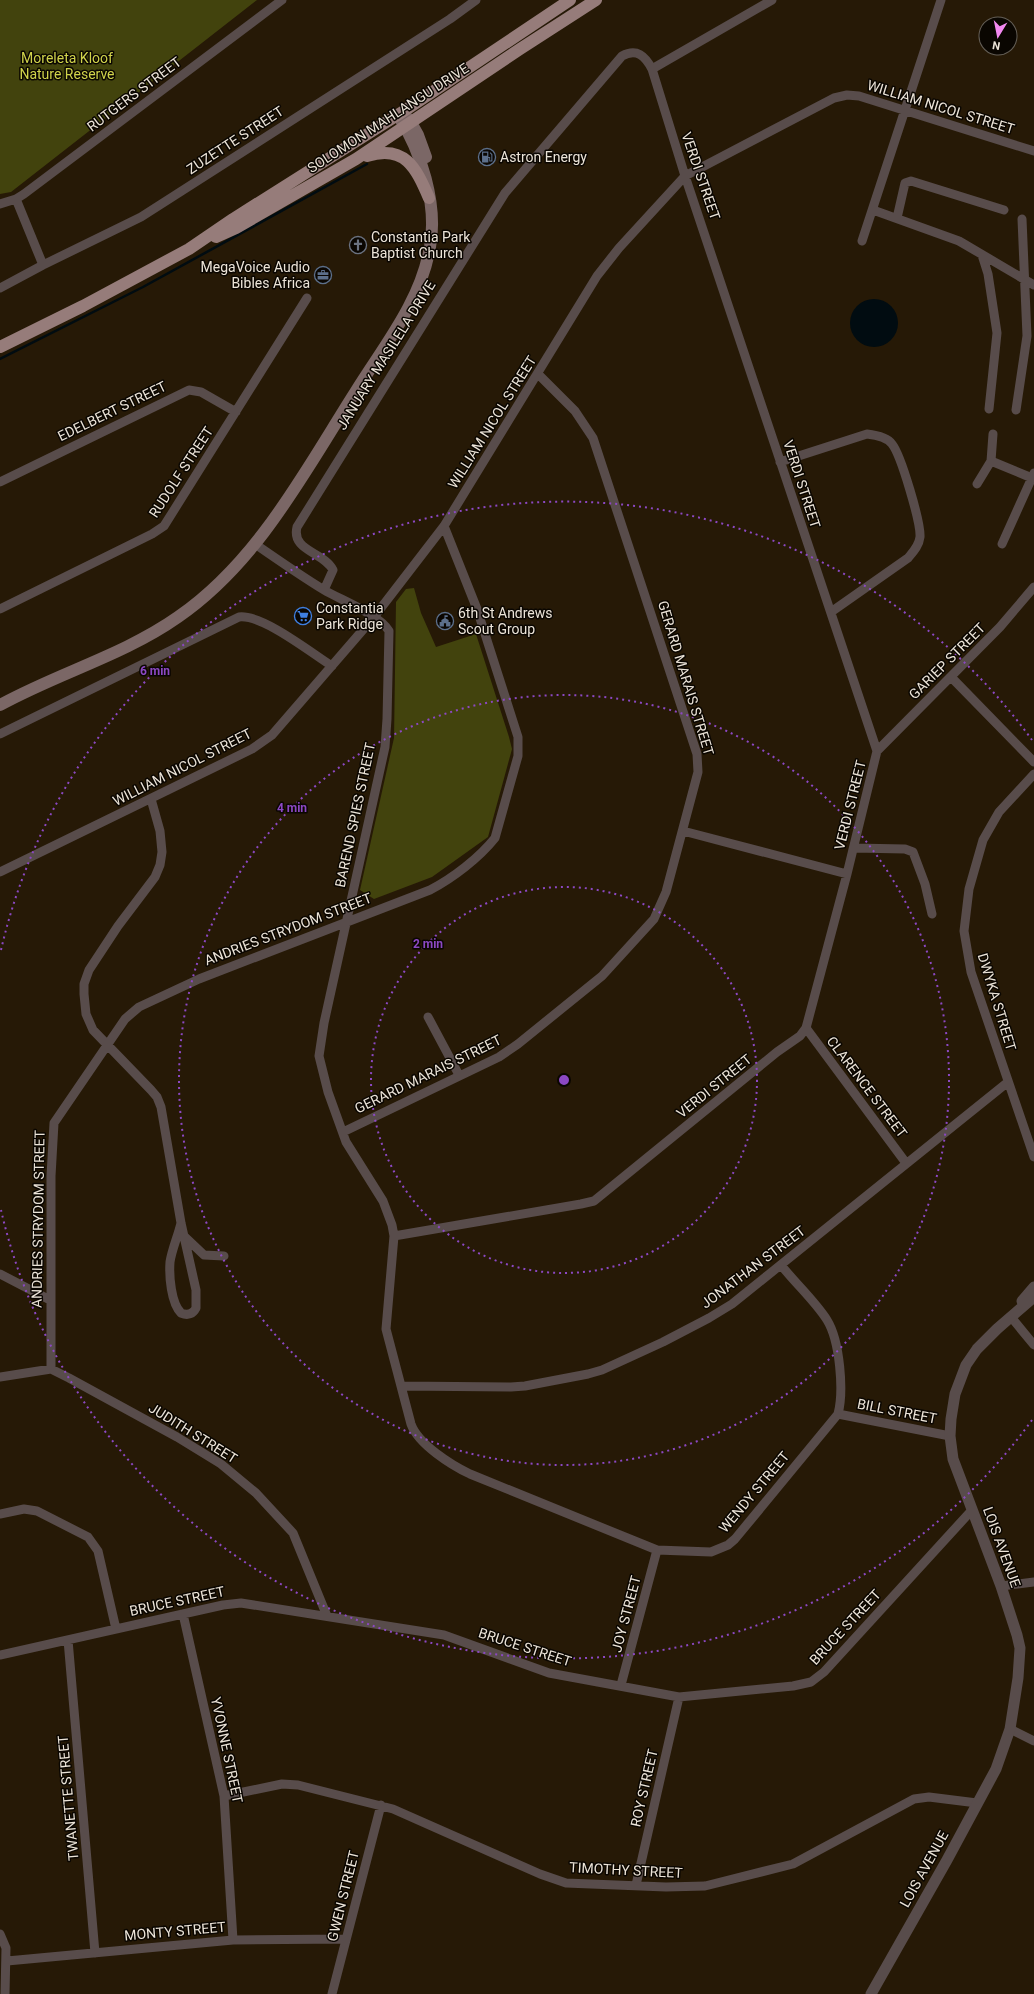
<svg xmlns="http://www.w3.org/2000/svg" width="1034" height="1994" font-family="Roboto,sans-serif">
<rect width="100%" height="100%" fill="#261906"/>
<path fill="#42430d" d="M0,0H257L11,192L0,194Z
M414,588L421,613L436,647L476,634L509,737L512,749L488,837L432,877L374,899L360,890L394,738L396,602L406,589Z"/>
<path fill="#010c11" d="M850 323a24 24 0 1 1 48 0a24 24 0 1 1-48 0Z"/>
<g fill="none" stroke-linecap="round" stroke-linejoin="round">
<path stroke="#010c11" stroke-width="2.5" d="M0,359L143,287L367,164"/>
<path stroke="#584c4b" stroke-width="9" d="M652,69L772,0
M16,199L43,265
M0,204L16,199L24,194L282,0
M873,210L959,241L1034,285
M897,218L905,183L911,181L1004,210
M862,241L941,0
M982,255L988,274L997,333L989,409
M0,288L43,265L141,217L450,19L476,0
M1016,410L1027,336L1022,219
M993,434L991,461L1032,478
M780,462L867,434C876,435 887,437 892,444C901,455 921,523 920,537C919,546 913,552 908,558L831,612
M0,482L189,390L201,392L236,412
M977,484L991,461
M255,544C278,560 301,576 324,590C341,600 380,615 389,631L387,719L385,747L324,1023L319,1056L328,1092L346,1142L383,1201L392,1225L394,1236L386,1329L411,1424C418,1444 451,1465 470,1474L657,1550L711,1552L728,1545L735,1539L838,1414C844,1391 840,1341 827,1320C815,1301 795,1283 781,1265
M1002,544L1034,473
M324,590L333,570C324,552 291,551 297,527L505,193L622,56C637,48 645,56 652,69L685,176L877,751L847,874L806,1028L800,1036L777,1052L594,1201L581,1204L394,1236
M0,609L152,534L164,526L307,298
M951,677L1034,762
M0,734L239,617C262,614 310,652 332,666
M877,751L1000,627L1034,587
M1034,774L999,812L983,840L969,889L964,931L971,972L1034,1157
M151,799L160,831L162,852L160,865L155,877L118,926L89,970L84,984V994L86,1014L93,1030L151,1090L157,1097L161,1107L181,1223L196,1290V1308C193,1314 188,1316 181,1313C171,1303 169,1276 170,1262C172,1249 178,1236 181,1223
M683,831L847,874
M854,848L905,849L913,852L925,884L932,914
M0,872L252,749L272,735L374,617L444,526L597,276L619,248L685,176L834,98L847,95L859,96L1034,151
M428,1017L459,1075
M806,1028L906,1163
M343,1132L499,1057L518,1044L602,976L654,919L666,892L698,772L697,754L593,438L575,411L538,374
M185,1237L204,1255L224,1256
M0,1274L50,1300
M1011,1317L1034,1345
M51,1369V1176L54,1123L125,1019L139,1007L199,979L430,890C453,878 479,858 495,838L518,756V737L477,609L444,526
M0,1377L51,1369L69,1378L177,1437L221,1464L256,1493L293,1533L327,1616
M401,1386L511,1387L525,1386L588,1374L602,1370L663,1342L709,1318L732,1304L1008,1082
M838,1414L950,1436
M0,1514L24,1509L37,1511L88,1537L98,1551L116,1629
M1001,1586L1034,1582
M183,1614L224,1796L233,1940
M68,1640L95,1953
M0,1655L223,1605L241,1603L444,1635L549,1673L679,1697L793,1686L811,1682L824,1672L972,1510
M621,1685L657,1550
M1010,1729L1034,1741
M224,1796L282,1784L298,1785L393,1809L540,1874L566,1883L666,1887L705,1886L793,1864L914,1799L929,1797L977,1803
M636,1885L679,1697
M0,1934L6,1948L5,1994
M7,1961L233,1940L346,1939
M332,1994L381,1805"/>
<path stroke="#584c4b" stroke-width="11" d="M1022,1301L1034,1287
M871,1994L947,1860L996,1769L1010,1729L1018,1678L1020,1648L1017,1635L1001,1586L953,1459L950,1436L951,1419L955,1394L966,1365L977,1349L997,1329L1034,1297"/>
<path stroke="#7b6766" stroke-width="12" d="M409,119L418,135L426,157
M0,705C58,673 124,655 178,617C258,562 305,471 356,391C384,346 421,301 430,247C438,204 421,151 398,115"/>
<path stroke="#967c7a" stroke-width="12" d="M367,156C405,144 416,168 429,198
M216,237L236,228L356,159L520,49L596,0
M0,347L83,306L189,249L233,219L407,109L570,0"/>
</g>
<g fill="none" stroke="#8c48c3" stroke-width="2" stroke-dasharray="2 4">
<circle cx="564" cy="1080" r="193"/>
<circle cx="564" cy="1080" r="385"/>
<path d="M1032 1420A578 578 0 0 1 1 1210M1 950A578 578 0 0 1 1032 740"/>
</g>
<defs>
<g id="fuel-ring" transform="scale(0.9)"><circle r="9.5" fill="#0a0601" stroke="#5c6f8a" stroke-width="1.5"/><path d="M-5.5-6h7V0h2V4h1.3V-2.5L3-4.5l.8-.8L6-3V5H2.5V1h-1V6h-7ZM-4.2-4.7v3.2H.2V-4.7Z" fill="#5c6f8a"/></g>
<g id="church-ring" transform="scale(0.9)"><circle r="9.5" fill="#0a0601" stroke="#6b7280" stroke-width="1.5"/><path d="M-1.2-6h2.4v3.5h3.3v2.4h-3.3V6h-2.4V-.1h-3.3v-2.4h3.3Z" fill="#6b7280"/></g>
<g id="office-ring" transform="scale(0.9)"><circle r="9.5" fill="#0a0601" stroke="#5c6f8a" stroke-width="1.5"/><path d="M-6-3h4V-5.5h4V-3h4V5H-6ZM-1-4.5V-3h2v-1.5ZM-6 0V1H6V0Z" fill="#5c6f8a"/></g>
<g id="supermarket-ring" transform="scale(0.9)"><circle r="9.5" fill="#0a0601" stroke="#3f7fe0" stroke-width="1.5"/><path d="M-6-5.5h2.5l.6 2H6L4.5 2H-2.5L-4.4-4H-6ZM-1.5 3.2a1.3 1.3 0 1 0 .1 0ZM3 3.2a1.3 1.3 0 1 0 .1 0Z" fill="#3f7fe0"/></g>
<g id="civic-ring" transform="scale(0.9)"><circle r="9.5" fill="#0a0601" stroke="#5c6f8a" stroke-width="1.5"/><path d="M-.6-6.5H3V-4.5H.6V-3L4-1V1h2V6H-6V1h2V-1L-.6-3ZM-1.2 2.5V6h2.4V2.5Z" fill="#5c6f8a"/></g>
</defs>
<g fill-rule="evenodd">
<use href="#fuel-ring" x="487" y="157"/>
<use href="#church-ring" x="358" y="245"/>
<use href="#office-ring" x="323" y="275"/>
<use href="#supermarket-ring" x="303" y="616"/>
<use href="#civic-ring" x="445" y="621"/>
</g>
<g text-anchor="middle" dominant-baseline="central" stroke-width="3" stroke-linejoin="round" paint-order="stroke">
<g font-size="14" fill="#d0d34b" stroke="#0a0601">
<text x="67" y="58">Moreleta Kloof<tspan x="67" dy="16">Nature Reserve</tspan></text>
</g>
<g font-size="14" fill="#ece4d8" stroke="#0a0601">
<text transform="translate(134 94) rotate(-37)">RUTGERS STREET</text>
<text transform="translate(941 107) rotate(17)">WILLIAM NICOL STREET</text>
<text transform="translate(388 118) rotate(-33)">SOLOMON MAHLANGU DRIVE</text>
<text transform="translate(235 140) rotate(-33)">ZUZETTE STREET</text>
<text transform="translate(701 176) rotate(71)">VERDI STREET</text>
<text transform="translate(386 355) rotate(-58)">JANUARY MASILELA DRIVE</text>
<text transform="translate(112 411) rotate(-26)">EDELBERT STREET</text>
<text transform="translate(492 422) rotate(-58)">WILLIAM NICOL STREET</text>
<text transform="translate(181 472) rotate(-57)">RUDOLF STREET</text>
<text transform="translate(802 484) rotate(72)">VERDI STREET</text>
<text transform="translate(947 661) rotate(-45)">GARIEP STREET</text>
<text transform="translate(686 678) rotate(73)">GERARD MARAIS STREET</text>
<text transform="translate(182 767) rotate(-27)">WILLIAM NICOL STREET</text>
<text transform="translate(850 805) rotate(-76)">VERDI STREET</text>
<text transform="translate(355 815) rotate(-78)">BAREND SPIES STREET</text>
<text transform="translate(288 929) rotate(-21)">ANDRIES STRYDOM STREET</text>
<text transform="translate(997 1002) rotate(73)">DWYKA STREET</text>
<text transform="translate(428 1074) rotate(-26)">GERARD MARAIS STREET</text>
<text transform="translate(714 1086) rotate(-39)">VERDI STREET</text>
<text transform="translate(867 1087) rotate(53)">CLARENCE STREET</text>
<text transform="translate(38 1219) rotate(-89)">ANDRIES STRYDOM STREET</text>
<text transform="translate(753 1267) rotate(-37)">JONATHAN STREET</text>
<text transform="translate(897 1411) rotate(11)">BILL STREET</text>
<text transform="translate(193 1433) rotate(32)">JUDITH STREET</text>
<text transform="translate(754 1492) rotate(-50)">WENDY STREET</text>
<text transform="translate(1002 1547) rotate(70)">LOIS AVENUE</text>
<text transform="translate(177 1601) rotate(-12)">BRUCE STREET</text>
<text transform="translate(626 1614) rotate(-75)">JOY STREET</text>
<text transform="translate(845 1627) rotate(-47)">BRUCE STREET</text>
<text transform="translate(525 1647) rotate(18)">BRUCE STREET</text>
<text transform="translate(227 1750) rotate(78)">YVONNE STREET</text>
<text transform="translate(644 1788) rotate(-77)">ROY STREET</text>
<text transform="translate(68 1798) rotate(-95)">TWANETTE STREET</text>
<text transform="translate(924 1869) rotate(-61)">LOIS AVENUE</text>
<text transform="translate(626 1870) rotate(3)">TIMOTHY STREET</text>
<text transform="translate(343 1896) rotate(-76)">GWEN STREET</text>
<text transform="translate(175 1931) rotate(-5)">MONTY STREET</text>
</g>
<g font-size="14" fill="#ece4d8" stroke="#0a0601" text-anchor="start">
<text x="500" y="157">Astron Energy</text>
<text x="371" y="237">Constantia Park<tspan x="371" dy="16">Baptist Church</tspan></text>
<text x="310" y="267" text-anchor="end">MegaVoice Audio<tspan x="310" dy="16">Bibles Africa</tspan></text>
<text x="316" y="608">Constantia<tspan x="316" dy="16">Park Ridge</tspan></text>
<text x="458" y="613">6th St Andrews<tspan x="458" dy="16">Scout Group</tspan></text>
</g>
</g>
<circle cx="564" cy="1080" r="6" fill="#8c48c3" stroke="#0a0601" stroke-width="2"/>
<g font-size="12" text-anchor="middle" font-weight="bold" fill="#8c48c3" stroke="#0a0601" stroke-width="3" stroke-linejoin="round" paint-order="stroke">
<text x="155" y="675">6 min</text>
<text x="292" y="812">4 min</text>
<text x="428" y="948">2 min</text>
</g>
<g transform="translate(998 36) rotate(190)"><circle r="19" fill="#0a0601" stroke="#645f57"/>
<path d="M0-3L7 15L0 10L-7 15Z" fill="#f389f1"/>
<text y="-6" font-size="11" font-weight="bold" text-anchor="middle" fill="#ece4d8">N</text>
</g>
</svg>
